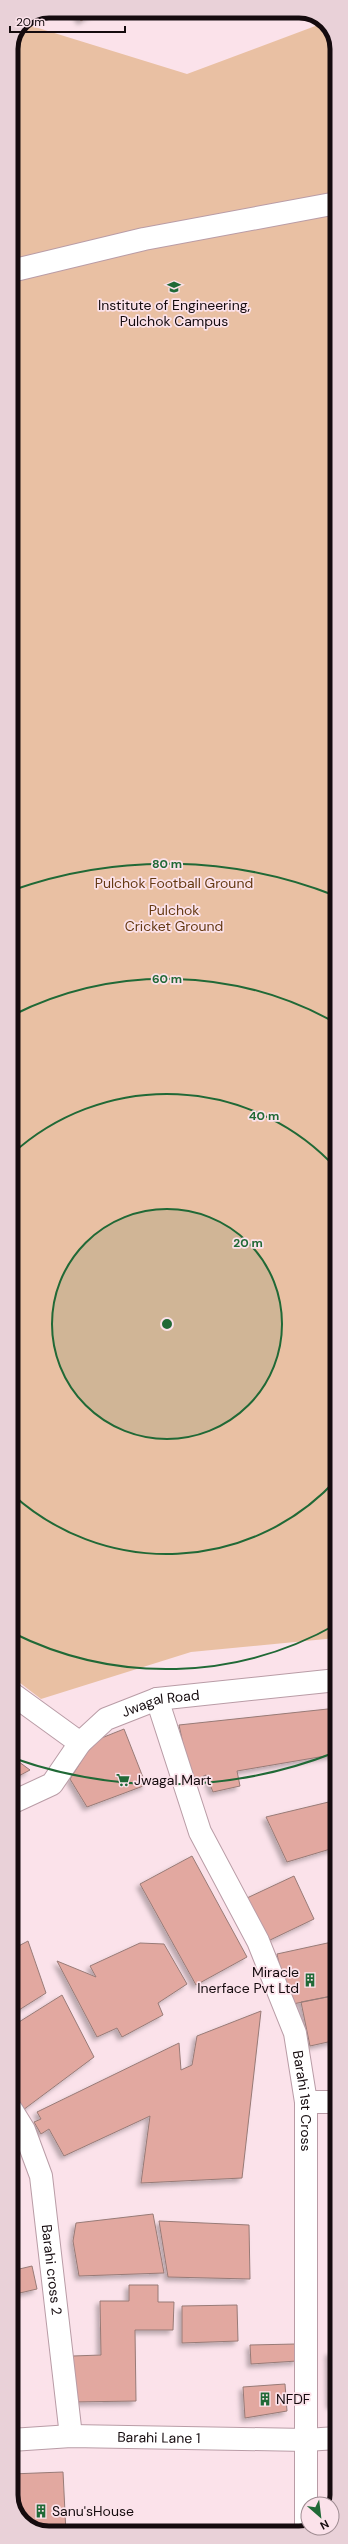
<svg xmlns="http://www.w3.org/2000/svg" width="348" height="2544" font-family="'DM Sans',sans-serif">
<defs>
<filter id="shadow"><feDropShadow dx="-3.5" dy="3.5" stdDeviation="2" flood-color="#0004"/></filter>
</defs>
<rect width="100%" height="100%" fill="#fbe2ea"/>
<path fill="#e9c0a3" d="M326,22L337,44V1631L336,1638L191,1652L41,1699L11,1676V49L22,23L187,74Z"/>
<path fill="#e2a8a0" stroke="#987b77" filter="url(#shadow)" d="M75,11H97L81,21Z
M337,1708V1754L237,1771L240,1786L213,1792L206,1775L191,1782L179,1725Z
M124,1729L146,1785L87,1807L70,1779L94,1741Z
M11,1756L30,1770L11,1780Z
M337,1800V1847L287,1862L266,1817Z
M192,1856L247,1957L196,1985L140,1884Z
M294,1876L314,1919L268,1941L247,1898Z
M28,1941L46,1993L11,2015V1950Z
M332,1942L337,1966V1995L288,2005L277,1954Z
M140,1943L164,1944L187,1984L158,2003L163,2015L122,2037L117,2028L97,2037L57,1961L96,1977L90,1966Z
M62,1995L94,2057L19,2113L11,2095V2027Z
M337,1995V2040L310,2046L301,2002Z
M261,2011L242,2178L141,2183L150,2116L64,2156L49,2129L41,2134L34,2122L41,2119L37,2112L179,2043L181,2070L192,2065L197,2036Z
M153,2214L164,2273L79,2276L73,2241L76,2223Z
M159,2221L249,2225L250,2279L168,2277Z
M32,2266L37,2289L11,2295V2271Z
M129,2285H158V2302H174L173,2330H135L136,2401L73,2402V2356L101,2355L100,2301H129Z
M237,2305L238,2341L182,2343V2306Z
M19,2339L18,2425H11V2340Z
M296,2344L297,2361L251,2364L250,2345Z
M329,2352H337V2405H330Z
M285,2384L287,2411L245,2418L243,2387Z
M63,2472L66,2533H44L22,2522L11,2500V2474Z
M275,2528V2533H221Z"/>
<g fill="none" stroke-linecap="round" stroke-linejoin="round">
<g stroke="#b99ca6" stroke-width="24">
<path id="lane" d="M11,271L144,239L337,203
M306,2440L337,2438"/>
</g>
<g stroke="#b99ca6" stroke-width="24">
<g id="street">
<path id="s1" d="M11,1693L80,1743L106,1719L157,1699L337,1680"/>
<path id="s2" d="M157,1699L200,1832L258,1941L295,2033L306,2102V2531"/>
<path d="M11,1803L52,1784L80,1743"/>
<path d="M306,2102H337"/>
<path id="s3" d="M11,2109L24,2130L41,2176L71,2436"/>
<path id="s4" d="M11,2440L71,2436L306,2440"/>
</g>
</g>
<use href="#lane" stroke="#fff" stroke-width="22"/>
<use href="#street" stroke="#fff" stroke-width="22"/>
</g>
<circle cx="167" cy="1324" r="115" fill="#206936" fill-opacity=".12"/>
<g fill="none" stroke="#206936" stroke-width="2">
<circle cx="167" cy="1324" r="115"/>
<path d="M337 1479A230 230 0 0 1 12 1494M12 1154A230 230 0 0 1 337 1169"/>
<path d="M337 1624A345 345 0 0 1 13 1633M13 1015A345 345 0 0 1 334 1022"/>
<path d="M336 1752A460 460 0 0 1 13 1758M13 890A460 460 0 0 1 336 896"/>
</g>
<defs>
<g id="university-bare" transform="scale(1.08)"><path d="M0-5L7-2L0 1L-7-2ZM-4 1L0 2.5L4 1V4Q0 6-4 4Z" fill="#206936" stroke="#fbe2ea" stroke-width="2.5" paint-order="stroke"/></g>
<g id="supermarket-bare" transform="scale(1.08)"><path d="M-6-5.5h2.5l.6 2H6L4.5 2H-2.5L-4.4-4H-6ZM-1.5 3.2a1.3 1.3 0 1 0 .1 0ZM3 3.2a1.3 1.3 0 1 0 .1 0Z" fill="#206936" stroke="#fbe2ea" stroke-width="2.5" paint-order="stroke"/></g>
<g id="building-bare" transform="scale(1.08)"><path d="M-4-6H4V6H1V3H-1V6H-4ZM-2.5-4.3h1.7v1.8h-1.7ZM.8-4.3h1.7v1.8H.8ZM-2.5-1h1.7V.8h-1.7ZM.8-1h1.7V.8H.8Z" fill="#206936" stroke="#fbe2ea" stroke-width="2.5" paint-order="stroke"/></g>
</defs>
<g fill-rule="evenodd">
<use href="#university-bare" x="174" y="287"/>
<use href="#supermarket-bare" x="123" y="1780"/>
<use href="#building-bare" x="310" y="1980"/>
<use href="#building-bare" x="265" y="2399"/>
<use href="#building-bare" x="41" y="2511"/>
</g>
<g text-anchor="middle" dominant-baseline="central" stroke-width="3.5" stroke-linejoin="round" paint-order="stroke">
<g font-size="14" fill="#150b0e" stroke="#fbe2ea" text-anchor="start">
<text x="174" y="305" text-anchor="middle">Institute of Engineering,<tspan x="174" dy="16">Pulchok Campus</tspan></text>
<text x="134" y="1780">Jwagal Mart</text>
<text x="299" y="1972" text-anchor="end">Miracle<tspan x="299" dy="16">Inerface Pvt Ltd</tspan></text>
<text x="276" y="2399">NFDF</text>
<text x="52" y="2511">Sanu'sHouse</text>
</g>
<g font-size="14" fill="#653912" stroke="#fbe2ea">
<text x="174" y="883">Pulchok Football Ground</text>
<text x="174" y="910">Pulchok<tspan x="174" dy="16">Cricket Ground</tspan></text>
</g>
<g font-size="14" fill="#150b0e" stroke="#fbe2ea">
<text stroke="none"><textPath href="#s1" startOffset="178">Jwagal Road</textPath></text>
<text stroke="none"><textPath href="#s2" startOffset="431">Barahi 1st Cross</textPath></text>
<text stroke="none"><textPath href="#s3" startOffset="168">Barahi cross 2</textPath></text>
<text stroke="none"><textPath href="#s4" startOffset="148">Barahi Lane 1</textPath></text>
</g>
</g>
<path d="M0 0H348V2544H0ZM49 18H299A31 31 0 0 1 330 49V2495A31 31 0 0 1 299 2526H49A31 31 0 0 1 18 2495V49A31 31 0 0 1 49 18Z" fill="#e9d1d8" fill-rule="evenodd"/>
<path fill="none" stroke="#150b0e" stroke-width="5" d="M49 18H299A31 31 0 0 1 330 49V2495A31 31 0 0 1 299 2526H49A31 31 0 0 1 18 2495V49A31 31 0 0 1 49 18Z"/>
<circle cx="167" cy="1324" r="6" fill="#206936" stroke="#fbe2ea" stroke-width="2"/>
<g font-size="12" text-anchor="middle" font-weight="bold" fill="#206936" stroke="#fbe2ea" stroke-width="3.5" stroke-linejoin="round" paint-order="stroke">
<text x="167" y="868">80 m</text>
<text x="167" y="983">60 m</text>
<text x="264" y="1120">40 m</text>
<text x="248" y="1247">20 m</text>
</g>
<g transform="translate(320 2516) rotate(152)"><circle r="19" fill="#fbe2ea" stroke="#9f8c92"/>
<path d="M0-3L7 15L0 10L-7 15Z" fill="#206936"/>
<text y="-6" font-size="11" font-weight="bold" text-anchor="middle" fill="#150b0e">N</text>
</g>
<path d="M10 26v6h115v-6" fill="none" stroke="#150b0e" stroke-width="2"/>
<text x="16" y="26" font-size="12" fill="#150b0e" stroke="#fbe2ea" stroke-width="3" paint-order="stroke">20 m</text>
</svg>
